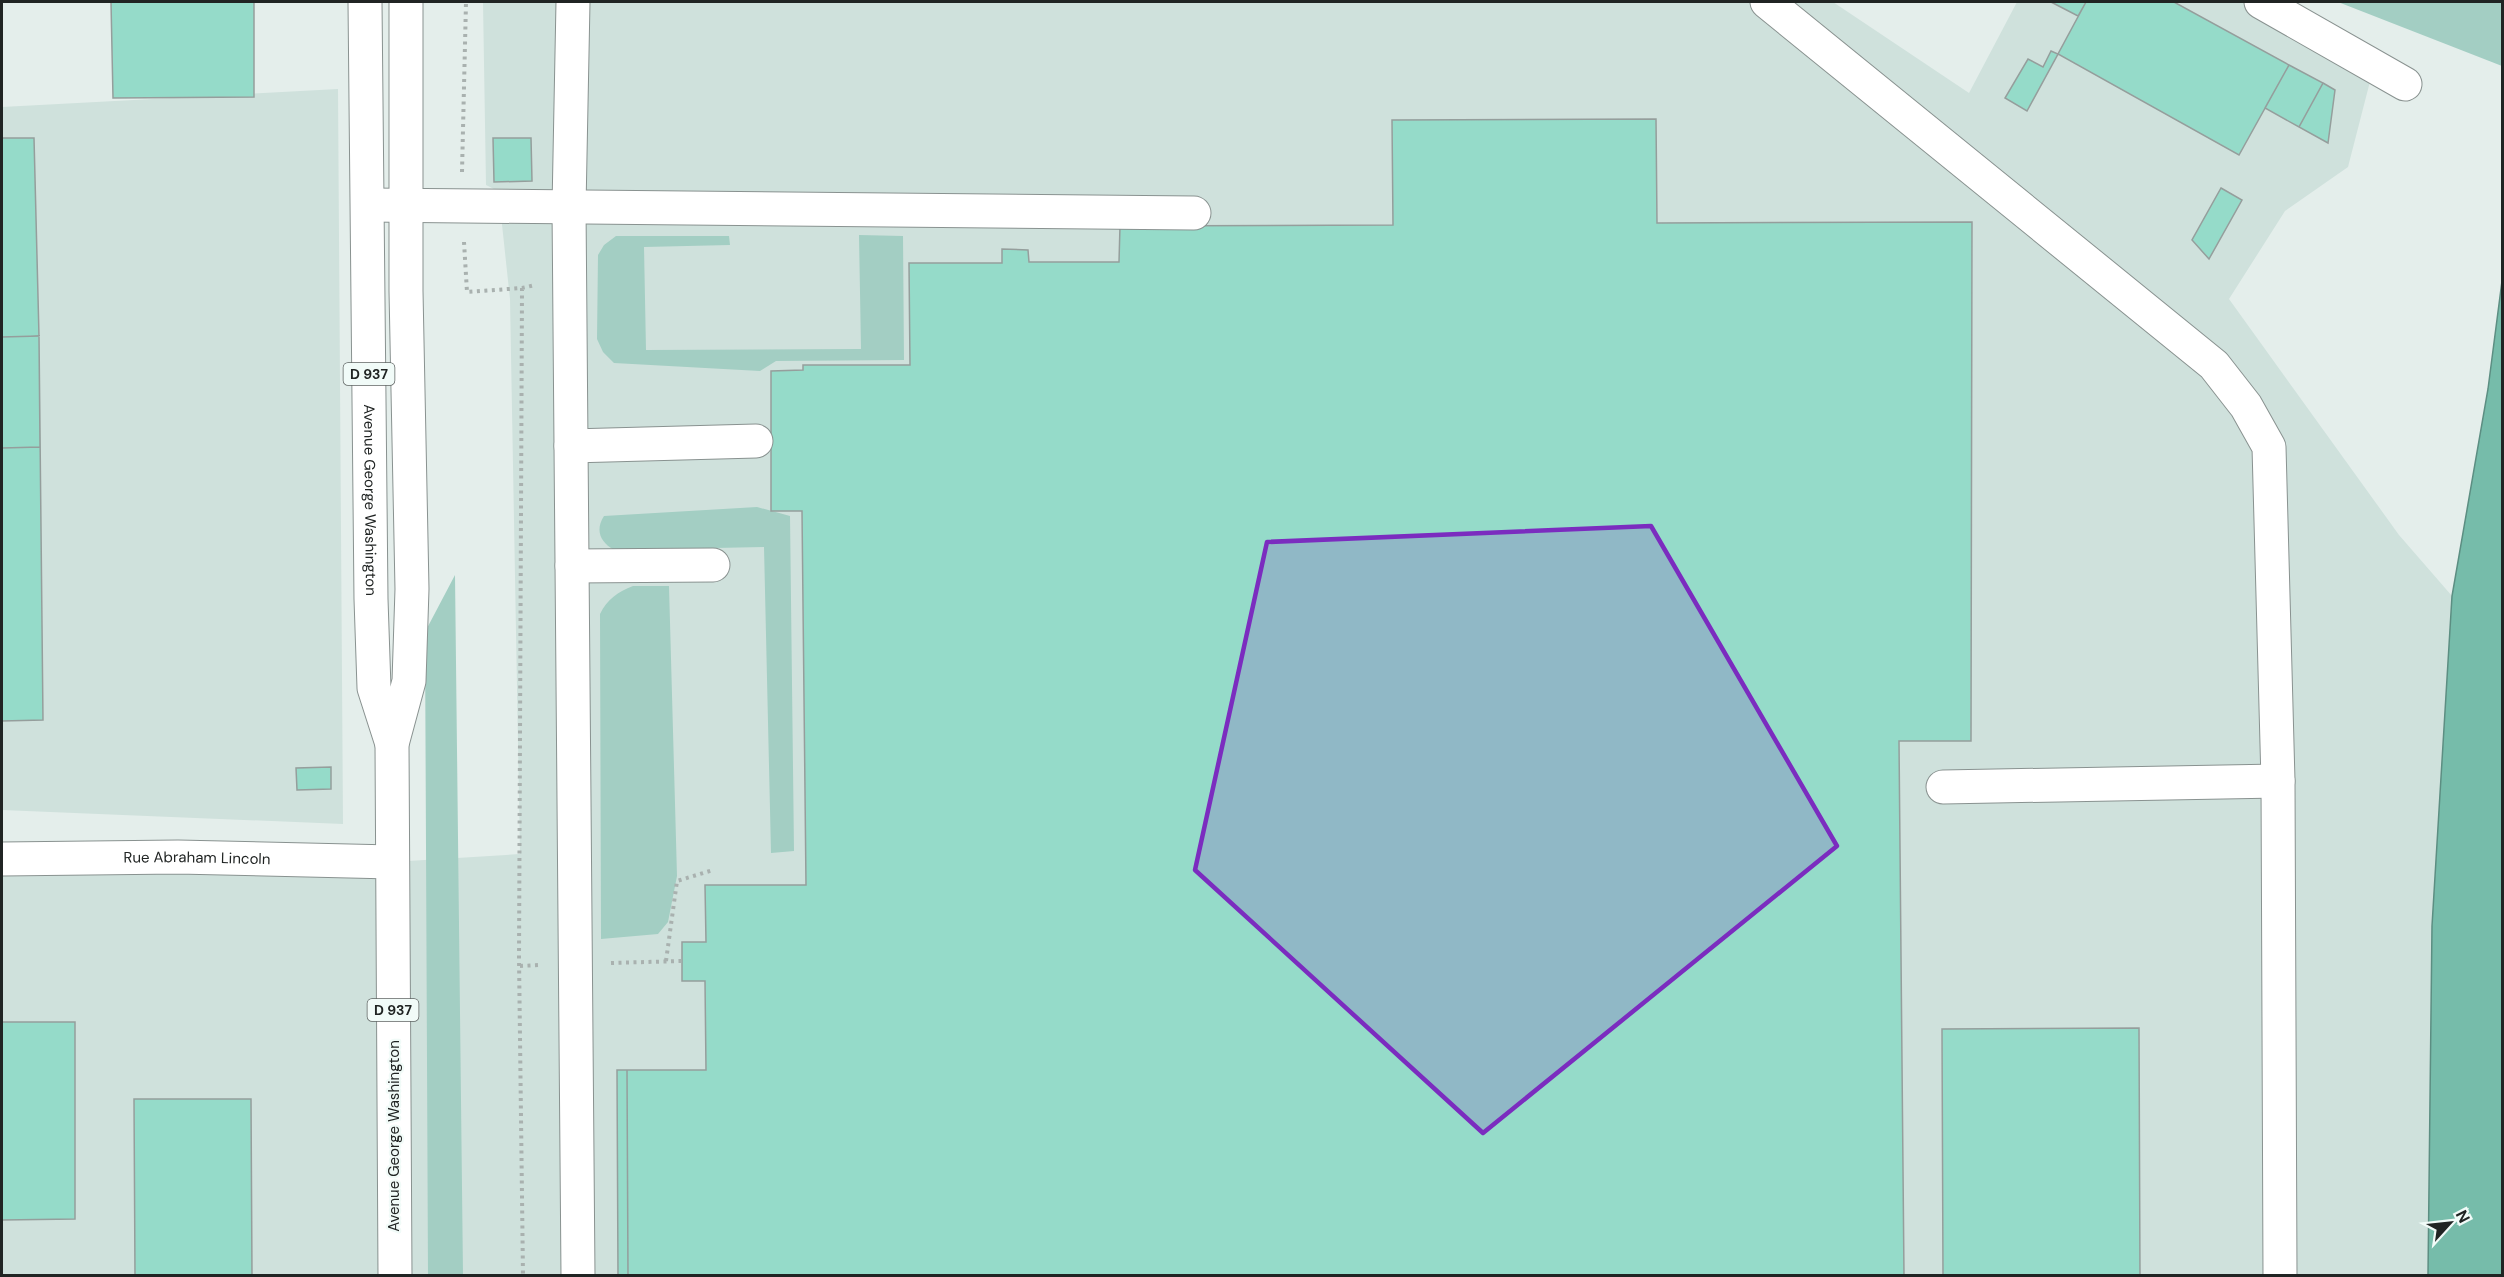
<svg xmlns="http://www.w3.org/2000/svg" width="2504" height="1277" font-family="'DM Sans',sans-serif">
<rect width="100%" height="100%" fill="#e4eeeb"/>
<path fill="#cfe1dc" d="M483,2H1833L1969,93L2017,2H2261L2374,66L2348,167L2285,211L2229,299L2399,535L2452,596L2432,926L2428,1275L2,1276V853L392,862L520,854L510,299L500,206L502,193L486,185Z
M338,89L343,824L2,810V107Z"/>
<path fill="#a3cec3" d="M2338,2H2502V66Z
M859,235L903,236L904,360L776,361L760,371L614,363L603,352L597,339L598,255L604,245L616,236H729L730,245L644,247L646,350L861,349Z
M757,507L790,516L794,851L771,853L764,547L614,550C600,542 595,530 604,516Z
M455,575L463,1275H428L425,632Z
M633,586H669L677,876L668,922L658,934L601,939L600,614C607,599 618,592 633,586Z"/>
<path fill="#76bcaa" stroke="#5c8e82" stroke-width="1.5" d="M2502,281V1275H2428L2432,926L2452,596L2488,389Z"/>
<path fill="#95dbc9" stroke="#959e9c" stroke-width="1.5" d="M111,2H254V97L113,98Z
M2051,2H2086L2078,16Z
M2086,2H2174L2289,65L2239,155L2058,54Z
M2051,51L2058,54L2027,111L2005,98L2028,59L2043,67Z
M2289,65L2323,83L2299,127L2265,108Z
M2323,83L2335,90L2328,143L2299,127Z
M1656,119L1657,223L1972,222L1971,741H1899L1904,1276H628L627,1070H706L705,981H682V942H706L705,885H806L802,511H771V371L803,370V365H910L909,263H1002V249L1028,250L1029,262H1119L1120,226L1393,225L1392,120Z
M2,138H34L39,336L2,337Z
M493,138H531L532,181L494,182Z
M2221,188L2242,200L2209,259L2192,240Z
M39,336L40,447L2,448V337Z
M39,336L43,720L2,721V337Z
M331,767V789L297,790L296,768Z
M2,1022H75V1219L2,1220Z
M2139,1028L2140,1276H1943L1942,1029Z
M617,1070H627L628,1276H618Z
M134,1099H251L252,1276H135Z"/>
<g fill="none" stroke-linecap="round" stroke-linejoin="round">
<g stroke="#899290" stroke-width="35">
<g id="minor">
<path d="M573,2L569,207L578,1276"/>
<path d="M1767,2L2214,365L2246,406L2269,447L2278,781L2280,1276"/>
<path d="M2261,2L2405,84"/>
<path d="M368,205L1194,213"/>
<path d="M571,446L756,441"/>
<path d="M572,566L713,565"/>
<path d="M1943,787L2278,781"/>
<path id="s1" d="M2,859L178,857L392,862"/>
</g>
</g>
<g stroke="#899290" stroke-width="35">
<g id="major">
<path id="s2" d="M365,2L371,599L374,688L392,744"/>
<path d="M395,1276L392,744L409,681L412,589L406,291V2"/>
</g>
</g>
<path stroke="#a9b1af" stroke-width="4" stroke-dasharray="3 4.5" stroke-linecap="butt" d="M462,172L466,2
M464,242L467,292L522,288L535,285
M522,288L519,958L523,1276
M666,961L677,881L713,870
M611,963L682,961
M520,966L540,965"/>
<use href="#minor" stroke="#fff" stroke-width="33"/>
<use href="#major" stroke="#fff" stroke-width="33"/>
</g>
<path fill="#7b2cbf" fill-opacity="0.2" stroke="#7b2cbf" stroke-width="4.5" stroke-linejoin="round" d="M1651,526L1837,846L1483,1133L1195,870L1267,542Z"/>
<g text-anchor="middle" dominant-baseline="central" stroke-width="4.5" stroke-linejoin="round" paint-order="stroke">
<g fill="#f1fbf8" stroke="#5f6463" stroke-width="1.5">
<rect x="343.5" y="363" width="51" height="22" rx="4.5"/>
<rect x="367.5" y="999" width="51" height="22" rx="4.5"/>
</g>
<g font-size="14" font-weight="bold" fill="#202423">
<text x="369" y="374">D 937</text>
<text x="393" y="1010">D 937</text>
</g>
<g font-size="15" fill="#202423" stroke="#f1fbf8">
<text stroke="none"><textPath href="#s2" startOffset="498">Avenue George Washington</textPath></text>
<text stroke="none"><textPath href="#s1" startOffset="195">Rue Abraham Lincoln</textPath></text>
<text transform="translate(394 1136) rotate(-90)">Avenue George Washington</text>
</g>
</g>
<rect width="2504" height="1277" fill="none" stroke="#202423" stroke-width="6"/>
<g transform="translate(2450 1223) rotate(63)" stroke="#f1fbf8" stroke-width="4.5" paint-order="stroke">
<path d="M0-4.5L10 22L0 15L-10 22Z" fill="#202423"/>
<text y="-9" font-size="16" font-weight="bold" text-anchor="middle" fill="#202423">N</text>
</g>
</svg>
